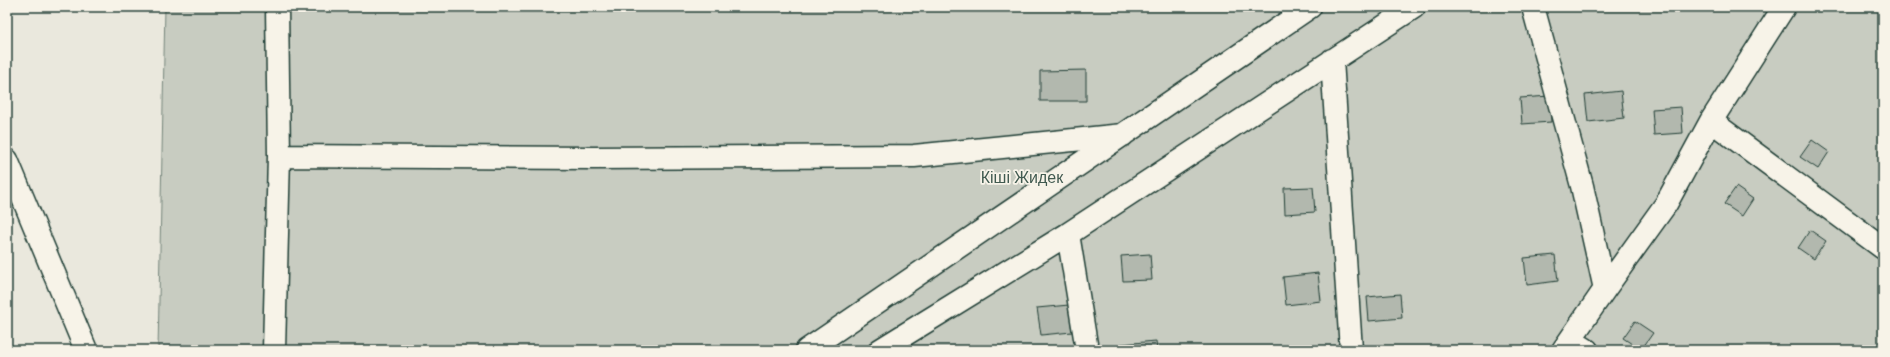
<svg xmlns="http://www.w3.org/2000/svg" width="1890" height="357" font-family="Mynerve,sans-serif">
<rect width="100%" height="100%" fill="#eae8dd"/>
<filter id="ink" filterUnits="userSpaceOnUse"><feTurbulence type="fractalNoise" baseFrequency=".025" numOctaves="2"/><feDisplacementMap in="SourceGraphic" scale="8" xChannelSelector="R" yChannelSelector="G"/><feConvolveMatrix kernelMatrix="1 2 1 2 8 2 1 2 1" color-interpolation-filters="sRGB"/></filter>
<g filter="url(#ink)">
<path fill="#c8ccc1" stroke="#74847a" d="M165,7H1883V350H158Z"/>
<path fill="#b2b8ae" stroke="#1f3d34" d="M1086,70V101H1040V71Z
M1621,91L1624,118L1588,122L1585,95Z
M1550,96L1551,122L1522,124L1520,98Z
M1681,107L1683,133L1654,135L1652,109Z
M1812,140L1829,152L1818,169L1800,157Z
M1313,187L1315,212L1285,214L1284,188Z
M1736,187L1753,199L1742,216L1724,204Z
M1810,230L1826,241L1814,259L1798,248Z
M1150,254L1152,280L1123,281L1121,256Z
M1555,255L1558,281L1527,285L1524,258Z
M1318,273L1321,301L1286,305L1283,277Z
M1400,294L1402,318L1369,321L1367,297Z
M1069,305L1072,332L1041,335L1037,308Z
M1635,321L1653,333L1641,350L1623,338Z
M1156,341L1157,350H1121V344Z"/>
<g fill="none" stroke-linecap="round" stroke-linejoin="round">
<g stroke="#1f3d34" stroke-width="25">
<path id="minor" d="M1533,7L1582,186L1605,289
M1332,60L1351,350
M1711,121L1883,248
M279,156L593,158L914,156L1123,135
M7,160L86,350
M1068,234L1087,350
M1571,340L1587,350
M274,350L279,156L277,7
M807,350L1310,7
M880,350L1068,234L1414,7
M1563,350L1605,289L1666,204L1711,121L1784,7"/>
</g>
<use href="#minor" stroke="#f7f3e8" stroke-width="22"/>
</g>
</g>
<g text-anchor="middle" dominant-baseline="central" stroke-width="3.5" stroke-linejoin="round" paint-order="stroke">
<g font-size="16" fill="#415a50" stroke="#f7f3e8">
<text x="1022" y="178">Кіші Жидек</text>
</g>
</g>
<rect width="1890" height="357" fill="none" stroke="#f7f3e8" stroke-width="24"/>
<rect x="12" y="12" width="1866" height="333" fill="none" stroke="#1f3d34" stroke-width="1.5" filter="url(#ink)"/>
</svg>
